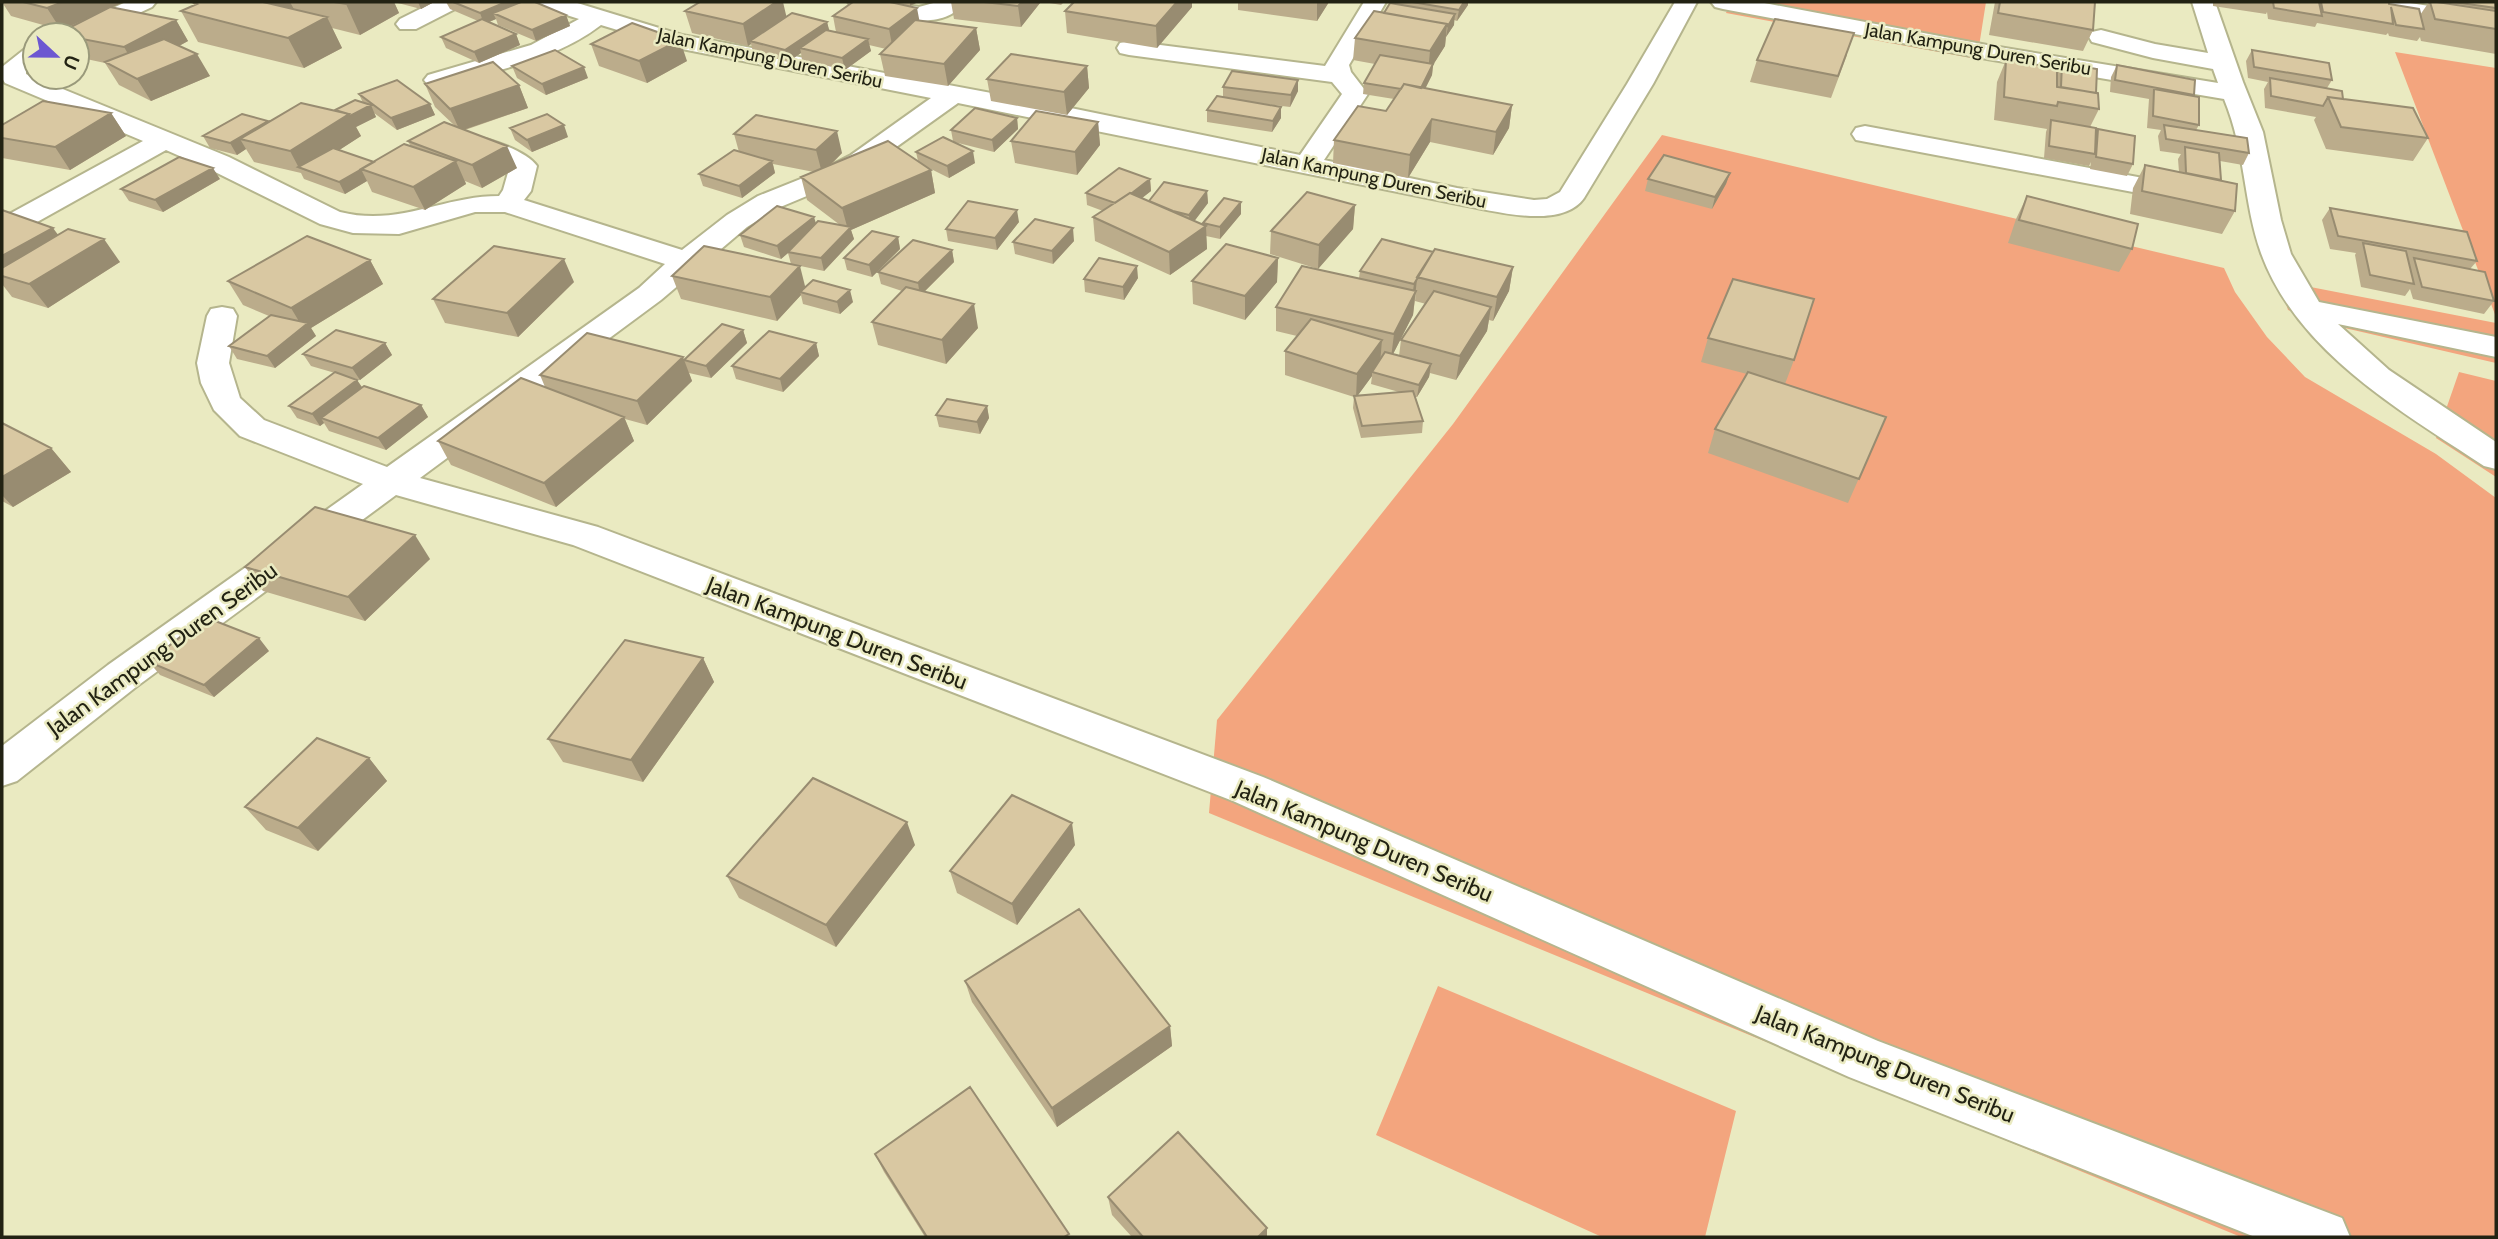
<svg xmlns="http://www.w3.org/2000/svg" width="2498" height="1239" font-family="Cabin,sans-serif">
<rect width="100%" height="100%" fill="#eaeac1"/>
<path fill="#f3a57e" d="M1731,2H1986L1977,59L1726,13Z
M2395,52L2496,68V317Z
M1662,135L2224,268L2235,292L2267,337L2305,377L2436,454L2496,498V1237H2241L1209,813L1217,720L1453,424Z
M2279,281L2496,323V363L2323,323L2288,310Z
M2459,372L2496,381V477L2436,438Z
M1438,986L1736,1111L1705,1237H1602L1376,1135Z"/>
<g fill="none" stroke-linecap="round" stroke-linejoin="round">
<g stroke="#b5b58d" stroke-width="4">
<path id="minor" d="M126,2H156L152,7L81,40L77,41V35H61L65,30Z
M434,2H463L459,7L416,29H400L396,24L400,19Z
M538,2H574L682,35L1061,106L1300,155L1342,94L1332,82L1129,55L1120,53L1117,48L1120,43L1129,41L1325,66L1364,2H1386L1349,65L1351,72L1368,94L1324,160L1457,188L1534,200L1547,199L1560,192L1627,84L1675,2H1697L1653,84L1584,198C1561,231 1490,210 1457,204L958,103L857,175L778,208L747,227L661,300L420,478L598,527L1263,777L1878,1041L2342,1218L2350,1237H2255L1849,1077L1233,801L573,545L396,495L136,687L17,781L2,786V746L108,665L363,484L240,436L214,410L201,383L197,363L207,316L211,309L222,307L233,309L237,316L229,363L240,398L264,420L387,467L639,288L665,264L505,212H475L399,234L353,233L320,224L209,169L166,150L12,236L2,239V218L143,141L5,83L2,78V67L26,48L35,46V64L26,70V74L229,157L340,212C399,227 442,196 499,196L503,190L509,169L497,162L455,148L451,142L455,136C474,132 525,149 537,166L531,191L524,200L682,250L727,215L758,196L818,172L851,155L931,98L677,48L601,25C555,60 500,69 446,85L437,88L428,85L424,80L428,75L531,45L579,19L542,7Z
M848,2H885L919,7L937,2H965C945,30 900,20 874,13C865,11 854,10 848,2Z
M1711,2H1759L1987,45L2218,83L2213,69L2153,58L2092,42L2089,37L2092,32L2101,30L2155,44L2208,53L2192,2H2215L2243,82L2263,132L2281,220L2291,254L2319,302L2496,337V357L2338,324L2389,370L2496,442V469L2484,466C2401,411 2297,352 2261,253C2243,202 2246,152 2224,99L1987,59L1723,9L1715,7Z
M2347,2H2403L2496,16V30L2359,9L2351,7Z
M1865,126L2186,186L2196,188L2200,194L2196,200L2186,202L1856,140L1852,134L1856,128Z"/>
</g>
<use href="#minor" fill="#fff" fill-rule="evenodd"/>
</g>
<path fill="#bbac8b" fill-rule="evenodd" d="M2,2H124L111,8L176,20L188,41L179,46L210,76L151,101L119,85L105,63L77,57V35H58L57,34L98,14L61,30L11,16Z
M192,2H394L399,13L360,35L332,28L342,48L304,68L198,42L181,11L194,5Z
M394,2H434L421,9Z
M446,2H535L566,15L570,26L536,41L498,25L496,19L489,22L516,34L520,45L479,63L446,48L441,37L478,21L450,9Z
M896,2H918L910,6Z
M951,2H1040V3L1021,27L954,19Z
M1044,2H1064L1061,5Z
M1238,2H1329L1317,21L1238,10Z
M1397,2H1468V5L1457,21L1454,20V25L1446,37L1445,46L1433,65L1432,75L1425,89L1512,105L1509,128L1493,155L1430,142L1408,178L1333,163L1334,140L1386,111L1394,99L1363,94L1364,83L1375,64L1353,60L1355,38L1384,13L1397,4Z
M1995,2H2095L2093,30L2083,51L1989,35Z
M2213,2H2389V4L2420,15L2429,2H2495L2496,4V54L2421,41L2420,37L2417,41L2389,36L2388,33L2386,35L2317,23L2315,27L2268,19L2267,12L2266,14L2213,6Z
M1192,7L1157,48L1067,33L1065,11Z
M685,11L787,17L827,22L829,31L836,32L833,16L920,21L976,28L980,50L948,86L885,76L880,54L886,49L869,45L871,51L845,70L802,60L801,53L788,62L753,52L751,44L748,46L692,33Z
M591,44L687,61L647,83L599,66Z
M2252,50L2332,80L2327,88L2343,99L2428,138L2413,161L2326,149L2314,120L2316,117L2265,108L2264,89L2268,82L2248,78L2246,61Z
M1847,55L1831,98L1750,82L1757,60Z
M2006,60L2057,73L2062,63L2096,93L2099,109L2090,127L2096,134L2098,129L2133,164L2127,176L2090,169L2091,162L2089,166L2044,158L2046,132L2047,129L1994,120L1997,82Z
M2117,65L2194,95L2199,125L2196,130L2249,153L2243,165L2220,161V181L2235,211L2222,234L2130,214L2133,188L2145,165L2179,172L2178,159L2181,154L2160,151L2158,136L2161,130L2147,128L2149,99L2110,92L2111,77Z
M512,66L588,78L546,95L517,78Z
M1087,66L1089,88L1067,115L991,101L987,79Z
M1298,80V91L1290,107L1257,103L1281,118L1272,132L1207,122V110L1223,97V87Z
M425,84L519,85L528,108L465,130L517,168L482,188L465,181L466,184L425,210L372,192L367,181L345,194L304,179L301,173L254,162L246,149L237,155L210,148L203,136L268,122L335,110L363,103L359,94L430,104L435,115L397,130L374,113L376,117L356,127L361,136L339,150L374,162L411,147L408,141L455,126L435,107Z
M111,113L126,136L70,170L2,158V125Z
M1017,118L1018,129L994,152L954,142L975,163L949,178L929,168L931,170L935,193L851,230L854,239L824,271L791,264L788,253L781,259L744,247L740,235L816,223L840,225L807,200L801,177L814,172L773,164L775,173L742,198L703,186L699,174L739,152L734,134L842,153L831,165L918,161L916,152L953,141L951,130Z
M1098,122L1100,145L1077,175L1015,163L1011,141Z
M510,128L568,137L532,152L515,140Z
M1730,173L1726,184L1712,209L1645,191L1648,179Z
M220,179L163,212L129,201L121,189Z
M1150,179L1151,191L1142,198L1149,201L1207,191L1208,203L1194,221L1203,224V223L1241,214L1220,239L1206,236L1207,249L1170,275L1095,241L1093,217L1103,211L1087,205L1086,193Z
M2027,196L2132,249L2119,272L2008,243L2016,219Z
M1355,205L1353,229L1318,269L1270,254L1271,231Z
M2330,208L2477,261L2470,269L2494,301L2484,314L2413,299L2410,289L2405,296L2361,287L2355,255L2356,253L2330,249L2322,220Z
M2,210L59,235L120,262L48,308L12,297L2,284Z
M1019,222L997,250L948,241L946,229Z
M898,237L900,249L872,277L847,270L844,258Z
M1074,241L1053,264L1015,254L1013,242Z
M952,250L954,262L925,291L978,328L946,364L878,345L872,322L902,291L881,284L878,272Z
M1433,252L1513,267L1509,291L1493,321L1489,320L1487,331L1456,380L1430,373L1429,377L1417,397H1415L1423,421L1422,433L1361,438L1353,408L1354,397L1285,375V351L1297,336L1276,331V307L1359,278L1360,271ZM1416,291L1415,301L1426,304L1401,340L1399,356L1393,354L1413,315ZM1372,376L1371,384L1399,392L1357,396Z
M1278,258L1277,282L1245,320L1193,304L1192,281Z
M370,260L383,284L311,328L316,336L275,368L237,359L229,346L269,316L243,305L228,281Z
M672,276L805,287L853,302L840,314L803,304L801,295L777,321L681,299Z
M1138,278L1124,300L1085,292L1084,279Z
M574,282L518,337L445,323L433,299Z
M743,330L747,343L711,378L689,373L692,381L647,425L625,419L634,441L556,507L451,465L438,441L545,387L540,375L684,360Z
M1708,338L1794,360L1785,384L1776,381L1886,417L1848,503L1708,453L1715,429L1747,374L1701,362Z
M385,343L392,355L360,380L348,377L357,380L362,387L421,405L428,417L386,450L329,431L324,423L320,426L297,418L289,406L335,373L311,366L303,354Z
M816,343L819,356L783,392L736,379L732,366Z
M987,406L989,418L980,434L939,427L936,415Z
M2,423L51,448L71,472L13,507L2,501Z
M430,559L365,621L263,591L245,567Z
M269,651L214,697L160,675L149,662Z
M703,658L714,682L643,782L563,762L548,739Z
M369,758L387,781L318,851L266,830L245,807Z
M915,845L836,947L739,898L727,876Z
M1075,845L1017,925L957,893L950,871Z
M965,981L1170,1026L1172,1046L1057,1127L972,1002Z
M875,1154L1070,1237H925L884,1172Z
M1108,1197L1267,1228V1237H1132L1112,1215Z"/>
<path fill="#988c71" d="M63,2H124L61,30L47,8Z
M263,2H290L300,20Z
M351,2H394L399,13L360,35L346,4Z
M418,2H434L421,9Z
M506,2H530L493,13L496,19L484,24L480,13Z
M776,2H783L787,19L750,41L751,44L748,46L743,24Z
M910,2H918L910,6Z
M1022,2H1040V3L1021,27L1018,6Z
M1177,2H1192V7L1157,48L1156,26Z
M1317,2H1329L1317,21Z
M1464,2H1468V5L1457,21L1459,10Z
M917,8L921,29L893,50L889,29Z
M1455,14L1454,25L1446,37L1448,26Z
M566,15L570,26L536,41L532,30Z
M327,17L342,48L304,68L288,38Z
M176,20L188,41L137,69L124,47Z
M827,22L830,33L800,48L801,53L788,62L785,50Z
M1447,24L1445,46L1433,65L1432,75L1418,103L1419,92L1428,73L1430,51Z
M976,28L980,50L948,86L944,64Z
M516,34L520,45L479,63L474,52Z
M868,39L871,51L845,70L842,58Z
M680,40L687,61L647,83L639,61Z
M197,54L210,76L151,101L137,79Z
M1087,66L1089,88L1067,115L1064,92Z
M584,67L588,78L546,95L542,84Z
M1298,80V91L1290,107L1291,95Z
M519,85L528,108L460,131L450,109Z
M430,104L435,115L397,130L391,118Z
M371,105L376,117L356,127L361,136L307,171L299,168L290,151L349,114Z
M1512,105L1509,128L1493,155L1496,132Z
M1281,107V118L1272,132L1273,121Z
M111,113L126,136L70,170L55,147Z
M1017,118L1018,129L994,152L992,140Z
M1432,119L1430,142L1408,178L1410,155Z
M268,121L274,133L240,139L246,149L237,155L230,143Z
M1098,122L1100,145L1077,175L1075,152Z
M564,125L568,137L532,152L527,140Z
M837,131L842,153L822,173L816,150Z
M507,146L517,168L482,188L472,165Z
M973,151L975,163L949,178L947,166Z
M456,161L466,184L425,210L413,187Z
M772,161L775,173L742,198L739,186Z
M213,168L220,179L163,212L155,200Z
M361,169L367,181L345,194L339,182Z
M931,170L935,193L851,230L854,239L824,271L821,258L848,230L842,208Z
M1730,173L1726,184L1712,209L1715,197Z
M1150,179L1151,191L1119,216L1118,204Z
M1207,191L1208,203L1190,227L1189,215Z
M1241,202V214L1220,239V227Z
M1355,205L1353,229L1318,269L1319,245Z
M1017,210L1019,222L997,250L995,238Z
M814,217L818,230L788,252V253L781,259L777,246Z
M1206,226L1207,249L1170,275L1169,252Z
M53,228L70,251L2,276V256Z
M1073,228L1074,241L1053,264L1052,251Z
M898,237L900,249L872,277L869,265Z
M104,239L120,262L48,308L29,284Z
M952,250L954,262L920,296L918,283Z
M1278,258L1277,282L1245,320V296Z
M564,259L574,282L518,337L507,313Z
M370,260L383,284L311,328L316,336L275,368L267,356L303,328L291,308Z
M800,266L806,290L800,292L801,295L777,321L770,297Z
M1137,266L1138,278L1124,300L1123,287Z
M1513,267L1509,291L1493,321L1497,297Z
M1417,279L1413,315L1391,358L1394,334L1412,297L1414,284Z
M850,290L853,302L840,314L837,302Z
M974,304L978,328L946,364L942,340Z
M1491,307L1487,331L1456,380L1460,356Z
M743,330L747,343L711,378L706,366Z
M1382,340L1380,364L1372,372V376L1356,398L1357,374Z
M385,343L392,355L360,380L352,368Z
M816,343L819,356L783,392L780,379Z
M683,357L692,381L647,425L637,401Z
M1431,364L1429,377L1417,397L1419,385Z
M357,380L365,392L321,418L324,423L320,426L312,414Z
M421,405L428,417L386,450L378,438Z
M987,406L989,418L980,434L977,422Z
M624,417L634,441L556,507L544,483Z
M51,448L71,472L13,507L2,495V477Z
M415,535L430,559L365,621L348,597Z
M259,638L269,651L214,697L204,685Z
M703,658L714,682L643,782L631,760Z
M369,758L387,781L318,851L298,828Z
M907,822L915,845L836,947L826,925Z
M1072,823L1075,845L1017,925L1012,904Z
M1170,1026L1172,1046L1057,1127L1052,1108Z
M1267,1228V1237H1258Z"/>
<path fill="#d9c8a2" stroke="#988c71" stroke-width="2" d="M23,2H63L47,8Z
M192,2H263L327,17L288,38L181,11L197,4Z
M334,2H351L346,4Z
M453,2H506L480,13Z
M521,2H535L566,15L532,30L493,13Z
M700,2H776L743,24L685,11Z
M853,2H890L917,8L889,29L833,16Z
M984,2H1022L1018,6Z
M1074,2H1177L1156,26L1065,11Z
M1412,2H1464L1459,10Z
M2000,2H2095L2093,30L1998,13Z
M2273,2H2319L2322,16L2274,8Z
M2321,2H2389V4L2419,9L2424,29L2396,25L2391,7L2393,24L2323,12Z
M2430,2H2437L2496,11V29L2435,19Z
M2453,2H2495L2496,8Z
M1390,3L1455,14L1448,26L1447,24L1384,13Z
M110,7L176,20L124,47L77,38V35L57,34Z
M1374,11L1447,24L1430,51L1355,38Z
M792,13L827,22L785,50L750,41Z
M482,19L516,34L474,52L441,37Z
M1775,19L1854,33L1838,76L1757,60Z
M915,20L976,28L944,64L880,54Z
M632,23L680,40L639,61L591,44Z
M826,30L868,39L842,58L800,48Z
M164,39L197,54L137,79L105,62Z
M555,50L584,67L542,84L512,66Z
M2252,50L2329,63L2332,80L2254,67Z
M1011,54L1087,66L1064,92L987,79Z
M1380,55L1433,64L1421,88L1404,84L1401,89L1364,83Z
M2006,60L2057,68V87L2098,93L2099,109L2058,102L2057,106L2004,97Z
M493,62L519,85L450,109L425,84Z
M2062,63L2097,69L2096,93L2061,87Z
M2117,65L2195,80L2194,95L2115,80Z
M1232,71L1298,80L1291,95L1223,87Z
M2270,78L2342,91L2343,99L2328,97L2323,106L2271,96Z
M397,80L430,104L391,118L359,94Z
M1404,84L1512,105L1496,132L1432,119L1410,155L1334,140L1358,106L1386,111Z
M2154,89L2199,97V125L2153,116Z
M1217,96L1281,107L1273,121L1207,110Z
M2328,97L2413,108L2428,138L2341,127Z
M355,100L371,105L350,116L349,114L335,110Z
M43,101L111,113L55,147L2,138V125Z
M301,103L349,114L290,151L240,139Z
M975,108L1017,118L992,140L951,130Z
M1036,111L1098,122L1075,152L1011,141Z
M242,114L268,121L230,143L203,136Z
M547,114L564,125L527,140L510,128Z
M756,115L837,131L816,150L734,134Z
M2051,120L2096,128L2095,154L2049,146Z
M444,122L507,146L472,165L408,141Z
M2164,125L2247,138L2249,153L2166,139Z
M2098,129L2135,136L2133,164L2096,157Z
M943,137L973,151L947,166L916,152Z
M888,141L931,170L842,208L801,177Z
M404,144L456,161L413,187L361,169Z
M2185,147L2219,153L2221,180L2186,173Z
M333,148L374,162L339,182L298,167Z
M734,150L772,161L739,186L699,174Z
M1664,155L1730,173L1715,197L1648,179Z
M179,157L213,168L155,200L121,189Z
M2145,165L2237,184L2235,211L2142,191Z
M1119,168L1150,179L1132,193H1130L1115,203L1086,193Z
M1164,182L1207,191L1189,215L1173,211L1149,201Z
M1307,192L1355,205L1319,245L1271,231Z
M1130,193L1206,226L1169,252L1093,217Z
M2027,196L2138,224L2132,249L2019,220Z
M1224,198L1241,202L1220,227L1203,223Z
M968,201L1017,210L995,238L946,229Z
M777,206L814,217L777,246L740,235Z
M2330,208L2467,232L2477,261L2338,236Z
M2,210L53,228L2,256Z
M1035,219L1073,228L1052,251L1013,242Z
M818,221L851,227L821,258L788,252Z
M68,229L104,239L29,284L2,276V268Z
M872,231L898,237L869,265L844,258Z
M307,236L370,260L291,308L228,281Z
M1382,239L1433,252L1414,284L1360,271Z
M913,240L952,250L918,283L878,272Z
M2363,243L2406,251L2414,284L2370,275Z
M1226,244L1278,258L1245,296L1192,281Z
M494,246L564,259L507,313L433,299Z
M704,246L800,266L770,297L672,276Z
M1435,249L1513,267L1497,297L1417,277Z
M1099,258L1137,266L1123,287L1084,279Z
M2414,258L2485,272L2494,301L2422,287Z
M1302,266L1416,291L1394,334L1276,307Z
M1733,279L1814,299L1794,360L1708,338Z
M813,280L850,290L837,302L800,292Z
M906,287L974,304L942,340L872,322Z
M1434,291L1491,307L1460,356L1401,340Z
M271,315L308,323L267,356L229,346Z
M1311,319L1382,340L1357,374L1285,351Z
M722,324L743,330L706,366L684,360Z
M336,330L385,343L352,368L303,354Z
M769,331L816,343L780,379L732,366Z
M587,333L683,357L637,401L540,375Z
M1385,352L1431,364L1419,385L1372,372Z
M335,372L357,380L312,414L289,406Z
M1748,372L1886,417L1859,479L1715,429Z
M521,378L624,417L544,483L438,441Z
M364,386L421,405L378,438L321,418Z
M1413,391L1423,421L1362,426L1354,396Z
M947,399L987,406L977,422L936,415Z
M2,423L51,448L2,477Z
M315,507L415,535L348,597L245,567Z
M205,617L259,638L204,685L149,662Z
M625,640L703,658L631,760L548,739Z
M317,738L369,758L298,828L245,807Z
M813,778L907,822L826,925L727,876Z
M1012,795L1072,823L1012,904L950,871Z
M1079,909L1170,1026L1052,1108L965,981Z
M970,1087L1069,1234L1064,1237H927L875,1154Z
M1178,1132L1267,1228L1258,1237H1143L1108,1197Z"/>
<g text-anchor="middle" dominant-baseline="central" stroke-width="5" stroke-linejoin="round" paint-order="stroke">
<g font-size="19" fill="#222213" stroke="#eaeac1">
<text transform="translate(1978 49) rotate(10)">Jalan Kampung Duren Seribu</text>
<text transform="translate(770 58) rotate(12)">Jalan Kampung Duren Seribu</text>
<text transform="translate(1374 178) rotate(12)">Jalan Kampung Duren Seribu</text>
</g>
<g font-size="23" fill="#222213" stroke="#eaeac1">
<text transform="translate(837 633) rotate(21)">Jalan Kampung Duren Seribu</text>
<text transform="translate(162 649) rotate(-36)">Jalan Kampung Duren Seribu</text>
<text transform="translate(1364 841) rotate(23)">Jalan Kampung Duren Seribu</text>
<text transform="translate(1885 1064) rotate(22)">Jalan Kampung Duren Seribu</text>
</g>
</g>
<rect width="2498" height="1239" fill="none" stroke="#222213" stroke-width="7"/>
<g transform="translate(56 56) rotate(112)"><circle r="33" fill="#eaeac1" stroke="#9a9a7b" stroke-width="2"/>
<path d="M0-5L12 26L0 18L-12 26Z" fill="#6d57d1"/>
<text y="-10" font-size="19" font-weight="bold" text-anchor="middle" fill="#222213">U</text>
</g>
</svg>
